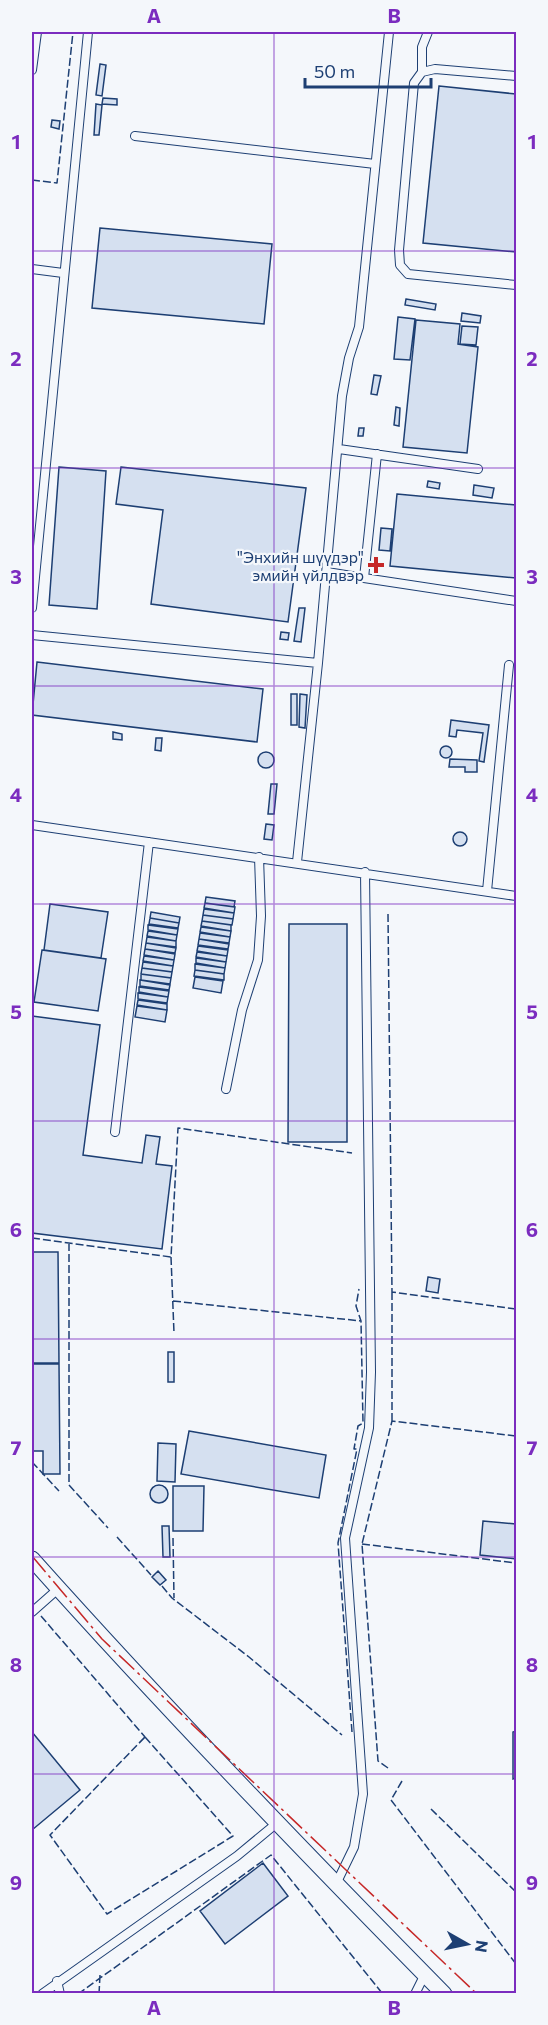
<svg xmlns="http://www.w3.org/2000/svg" width="548" height="2025" font-family="Commissioner,sans-serif">
<rect width="100%" height="100%" fill="#f4f7fb"/>
<path fill="#d5e0f0" stroke="#1d3f73" stroke-width="1.5" d="M100,64L106,65L102,96L96,95Z
M439,86L516,94V252L423,243Z
M103,98L117,99V105L102,104Z
M96,104L102,105L99,135H94Z
M52,120L60,121L59,129L51,127Z
M100,228L272,244L264,324L92,308Z
M406,299L436,304L435,310L405,305Z
M462,313L481,316L480,323L461,321Z
M398,317L415,319L410,360L394,359Z
M416,320L460,324L458,344L478,347L467,453L403,447Z
M462,326L478,327L476,345L460,344Z
M374,375L381,376L377,395L371,394Z
M396,407L400,408L399,426L394,425Z
M359,428H364L363,436H358Z
M59,467L106,471L97,609L49,605Z
M121,467L306,488L288,622L151,604L163,510L116,504Z
M428,481L440,483L439,489L427,487Z
M474,485L494,488L492,498L473,495Z
M397,494L516,505V578L390,566Z
M381,528L392,529L390,551L379,550Z
M299,608H305L301,642L294,641Z
M281,632L289,633L288,640L280,639Z
M37,662L263,689L257,742L32,715Z
M291,694H297V725H291Z
M300,694L307,695L305,728L299,727Z
M451,720L489,725L484,762L479,761L483,733L457,730L456,737L449,736Z
M113,732L122,734V740L113,739Z
M156,738H162L161,751L155,750Z
M440 752a6 6 0 1 1 12 0a6 6 0 1 1-12 0Z
M258 760a8 8 0 1 1 16 0a8 8 0 1 1-16 0Z
M450,759L477,760V772H465V767H449Z
M271,784H277L274,814H268Z
M266,824L274,825L272,840L264,839Z
M453 839a7 7 0 1 1 14 0a7 7 0 1 1-14 0Z
M206,897L235,901L234,907L205,903Z
M205,903L235,907L234,913L204,908Z
M50,904L108,912L101,958L44,950Z
M204,909L234,913L233,919L203,915Z
M151,912L180,917L179,923L150,918Z
M203,915L233,919L232,925L202,921Z
M150,918L179,923L178,928L149,924Z
M202,921L231,925V931L201,926Z
M289,924H347V1142H288Z
M148,925L178,929L177,935L148,930Z
M201,927L231,931L230,937L200,932Z
M148,931L177,935L176,941L147,936Z
M200,933L230,937L229,943L199,939Z
M147,937L176,941V947L146,943Z
M199,939L229,944L228,949L198,945Z
M146,943L176,948L175,953L145,949Z
M198,946L228,950L227,956L197,951Z
M145,949L175,954L174,960L144,955Z
M42,950L106,959L98,1011L34,1002Z
M197,952L227,956L226,962L196,957Z
M144,956L174,960L173,966L143,961Z
M196,958L226,962L225,968L196,963Z
M143,962L173,966L172,972L142,968Z
M195,964L225,968L224,974L195,970Z
M142,968L172,972L171,978L141,974Z
M195,970L224,974V980L194,976Z
M141,974L171,978L170,984L141,980Z
M195,977L223,981L221,993L193,988Z
M140,980L170,985L169,990L140,986Z
M139,987L169,991L168,997L139,992Z
M138,993L168,997L167,1003L138,999Z
M138,1000L167,1004V1010L137,1005Z
M137,1006L167,1010L165,1022L135,1017Z
M32,1016L100,1025L83,1155L142,1163L146,1135L160,1137L156,1164L172,1166L162,1249L32,1233Z
M32,1252H58L59,1363H32Z
M428,1277L440,1279L438,1293L426,1291Z
M168,1352H174V1382H168Z
M32,1364H59L60,1474H43V1451H32Z
M189,1431L326,1455L319,1498L181,1474Z
M158,1443L176,1444L175,1482L157,1481Z
M150 1494a9 9 0 1 1 18 0a9 9 0 1 1-18 0Z
M173,1486H204L203,1531H173Z
M483,1521L516,1524V1559L480,1555Z
M162,1526H169L170,1557H163Z
M158,1571L166,1580L160,1585L152,1577Z
M516,1731V1778L513,1779V1732Z
M32,1732L80,1790L32,1830Z
M263,1863L288,1896L225,1944L200,1911Z"/>
<g fill="none" stroke-linecap="round" stroke-linejoin="round">
<g stroke="#1d3f73" stroke-width="10">
<path id="service" d="M32,70L37,32
M422,72V47L428,32
M516,76L435,69L422,72L414,83L399,250L400,265L408,274L516,285
M135,136L375,164
M32,269L63,273
M339,449L478,469
M327,572L364,578L377,454
M364,578L516,601
M32,608L88,32
M32,635L318,663
M32,825L516,896
M297,862L318,663L342,396L349,358L359,327L389,32
M487,891L509,665
M226,1089L242,1010L258,960L261,916L259,857
M115,1132L149,842
M32,1612L58,1589
M336,1884L354,1847L363,1794L345,1538L369,1428L371,1372L365,872
M57,1981L60,1994
M42,1994L237,1856L277,1823
M415,1994L425,1974"/>
</g>
<g stroke="#1d3f73" stroke-width="17">
<path id="minor" d="M32,1559C165,1708 304,1852 444,1994"/>
</g>
<use href="#service" stroke="#f4f7fb" stroke-width="8"/>
<use href="#minor" stroke="#f4f7fb" stroke-width="15"/>
<path stroke="#1d3f73" stroke-width="1.5" stroke-dasharray="8 3" stroke-linecap="butt" d="M32,180L57,183L73,32
M388,914L392,1292L516,1309
M32,1238L171,1257L178,1128L352,1153
M69,1243V1485L108,1528
M171,1257L174,1333
M173,1301L361,1321
M392,1421V1292
M32,1462L59,1491
M117,1537L151,1575
M173,1538L174,1598
M362,1544L516,1563
M162,1586L172,1598L249,1657L342,1735
M41,1616L145,1737
M352,1732L338,1543L357,1449H354L358,1426L363,1423L361,1321L356,1306L359,1289
M145,1737L233,1836L107,1914L50,1835Z
M388,1768L378,1761L362,1544L392,1421L516,1436
M402,1781L391,1800L516,1964
M431,1809L516,1892
M78,1994L271,1855L382,1993
M99,1994L100,1975"/>
<path stroke="#c62828" stroke-width="1.5" stroke-dasharray="21 4.5 3 4.5" stroke-linecap="butt" d="M32,1556L102,1639L477,1994"/>
</g>
<path fill="none" stroke="#7b2cbf" stroke-width="1.5" stroke-opacity="0.55" d="M274,32V1994M32,251H516M32,468H516M32,686H516M32,904H516M32,1121H516M32,1339H516M32,1557H516M32,1774H516"/>
<path fill="#c62828" stroke="#f4f7fb" stroke-width="2" d="M373 556h6v6h6v6h-6v6h-6v-6h-6v-6h6z"/>
<g text-anchor="middle" dominant-baseline="central" stroke-width="4.5" stroke-linejoin="round" paint-order="stroke">
<g font-size="16" fill="#1d3f73" stroke="#f4f7fb" text-anchor="end">
<text x="364" y="556">"Энхийн шүүдэр"<tspan x="364" dy="18">эмийн үйлдвэр</tspan></text>
</g>
</g>
<rect width="548" height="2025" fill="none" stroke="#f4f7fb" stroke-width="66"/>
<g transform="translate(467 1944) rotate(99)" stroke="#f4f7fb" stroke-width="4.5" paint-order="stroke">
<path d="M0-4.5L10 22L0 15L-10 22Z" fill="#1d3f73"/>
<text y="-9" font-size="16" font-weight="bold" text-anchor="middle" fill="#1d3f73">N</text>
</g>
<path d="M305 78v9h126v-9" fill="none" stroke="#1d3f73" stroke-width="3"/>
<text x="314" y="78" font-size="18" fill="#1d3f73" stroke="#f4f7fb" stroke-width="4.5" paint-order="stroke">50 m</text>
<rect x="33" y="33" width="482" height="1959" fill="none" stroke="#7b2cbf" stroke-width="2"/>
<g font-size="20" text-anchor="middle" font-weight="bold" fill="#7b2cbf">
<text x="154" y="23">A</text>
<text x="394" y="23">B</text>
<text x="16" y="149">1</text>
<text x="532" y="149">1</text>
<text x="16" y="366">2</text>
<text x="532" y="366">2</text>
<text x="16" y="584">3</text>
<text x="532" y="584">3</text>
<text x="16" y="802">4</text>
<text x="532" y="802">4</text>
<text x="16" y="1019">5</text>
<text x="532" y="1019">5</text>
<text x="16" y="1237">6</text>
<text x="532" y="1237">6</text>
<text x="16" y="1455">7</text>
<text x="532" y="1455">7</text>
<text x="16" y="1672">8</text>
<text x="532" y="1672">8</text>
<text x="16" y="1890">9</text>
<text x="532" y="1890">9</text>
<text x="154" y="2015">A</text>
<text x="394" y="2015">B</text>
</g>
</svg>
